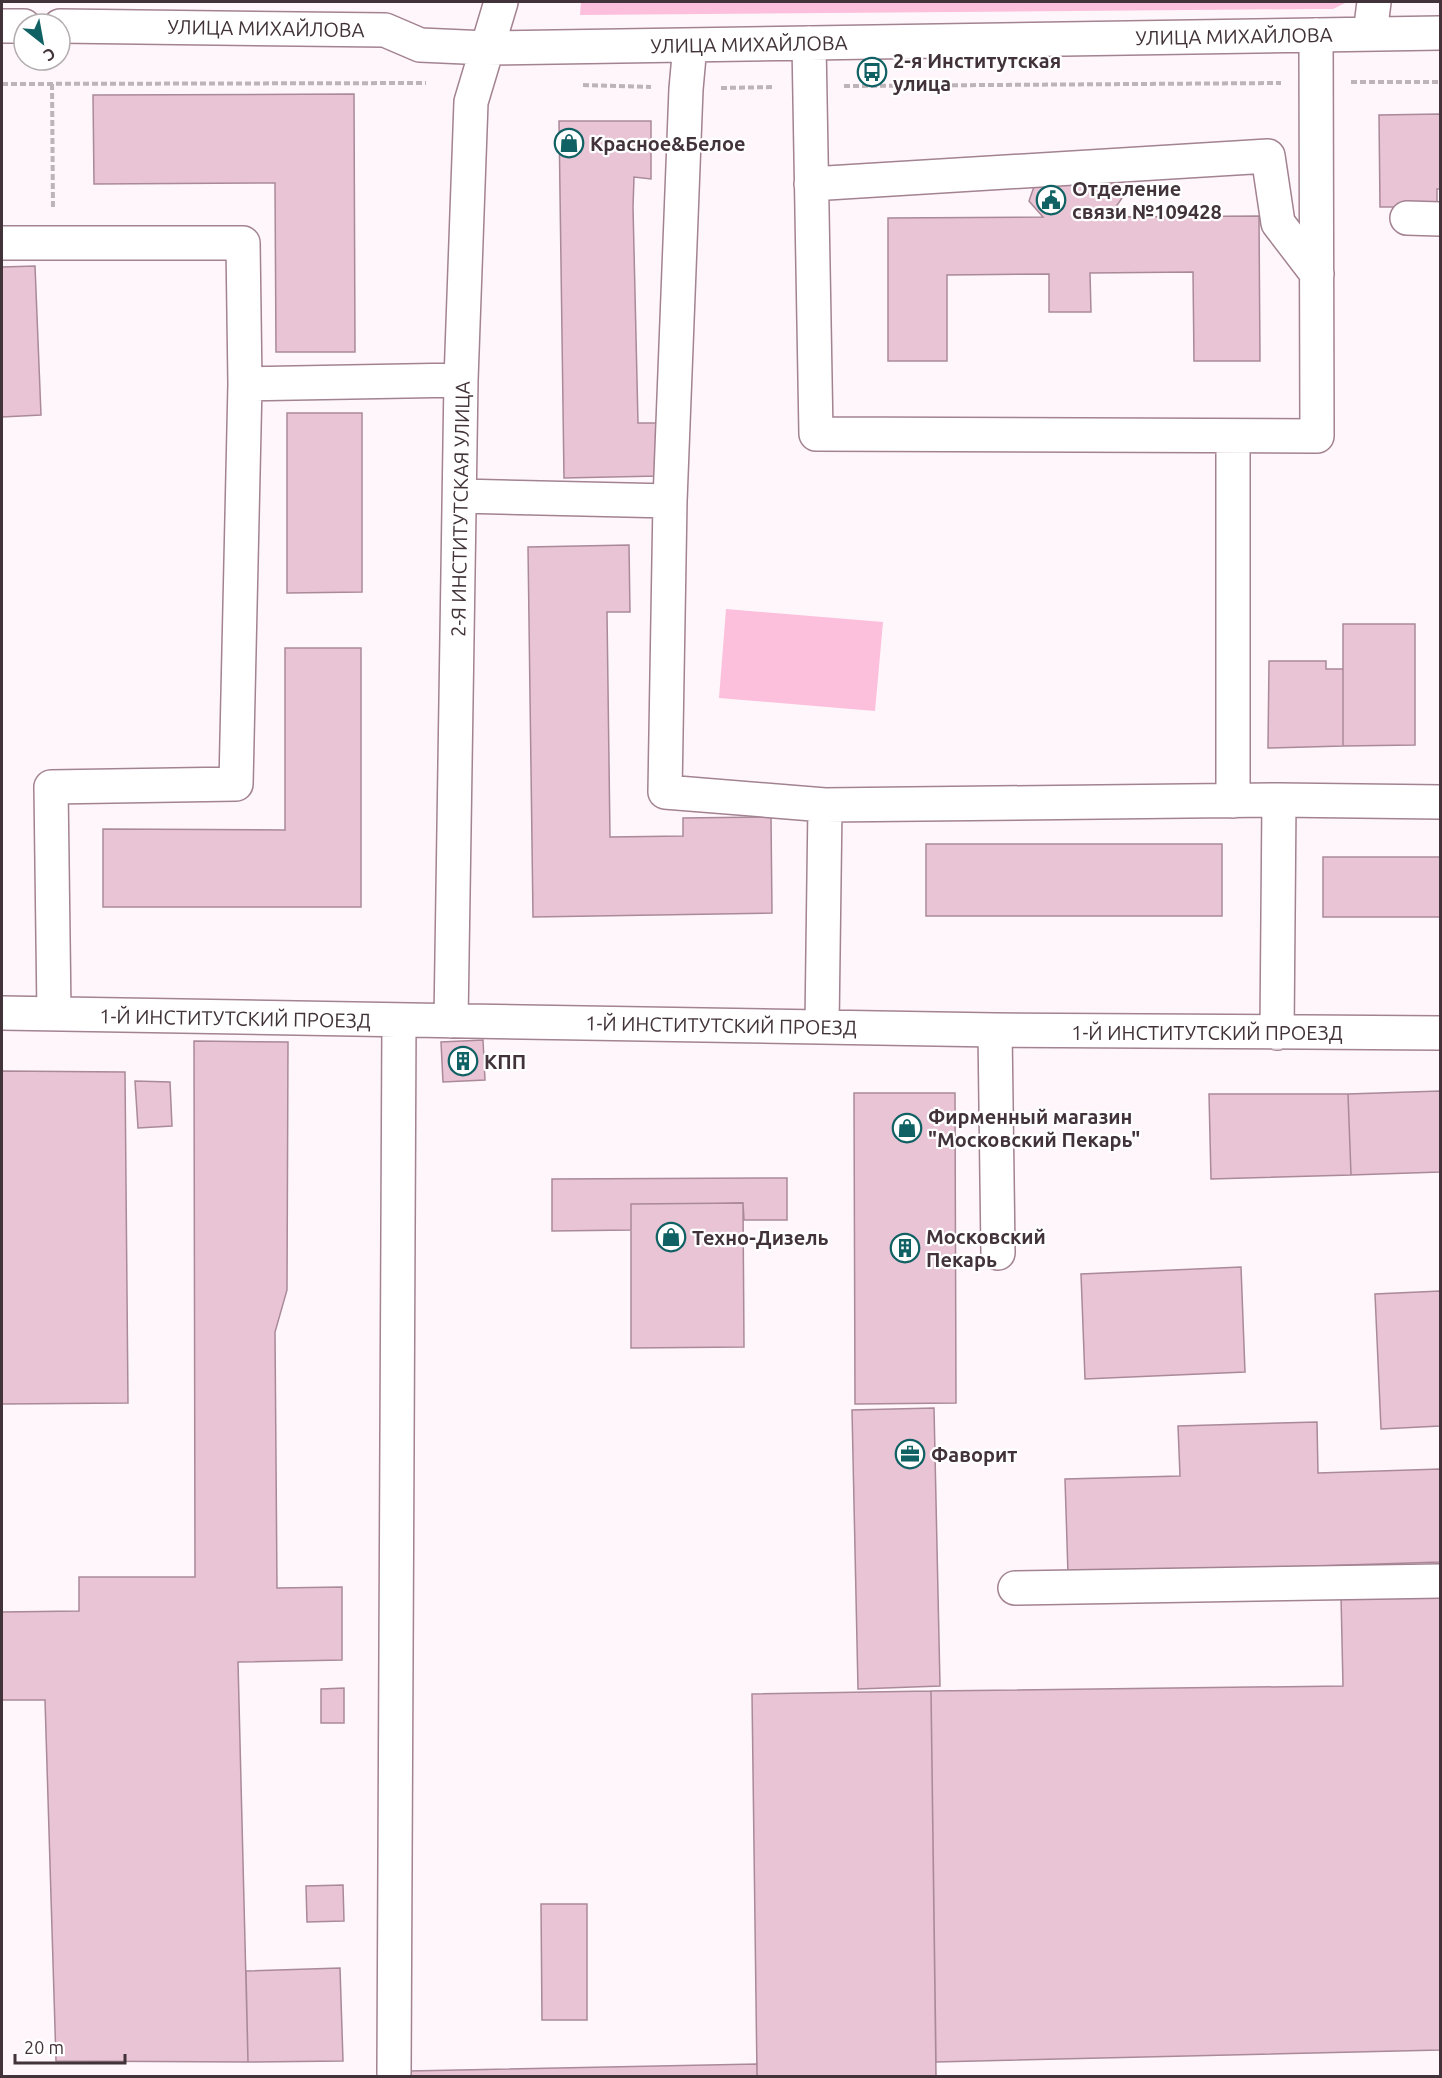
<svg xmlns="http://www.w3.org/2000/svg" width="1442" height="2078" font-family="Ubuntu,sans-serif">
<rect width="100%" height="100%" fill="#fef6fa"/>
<path fill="#fcbfdc" d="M581,2H1347L1333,9H1318L580,15Z
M726,609L883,622L875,711L719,698Z"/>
<path fill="#e8c4d5" stroke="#aa8999" stroke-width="1.5" d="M354,94L355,352H276L275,183L94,184L93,95Z
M1440,114V189H1437V207H1380L1379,115Z
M559,121H651V179L634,177L633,207L638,423H658L659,476L564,478Z
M1112,177L1122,198L1109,217L1259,216L1260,361H1194L1193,272L1090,273L1091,312H1049V274L947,275V361H888V218L1043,217L1029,201L1036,181Z
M35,266L41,415L2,417V267Z
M287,413H362V592L287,593Z
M629,545L630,612H607L610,837L683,836V818L771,817L772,913L533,917L528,547Z
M1343,624H1415V745L1343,746Z
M285,648H361V907H103V829L285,830Z
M1269,661H1326V669H1343V746L1268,748Z
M926,844H1222V916H926Z
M1323,857H1440V917H1323Z
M483,1040L485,1080L443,1082L441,1042Z
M194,1041L288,1042L287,1290L275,1332L277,1588L342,1587V1660L238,1662L248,2062L56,2061L45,1700H2V1612L79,1611V1577H195Z
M2,1071L125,1072L128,1403L2,1404Z
M135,1081L170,1082L172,1126L138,1128Z
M1440,1091V1172L1351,1175L1348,1094Z
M854,1093H955L956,1403L855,1404Z
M1209,1094H1348L1351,1175L1211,1179Z
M787,1178V1220H744L743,1203L631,1204V1230L552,1231V1179Z
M743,1203L744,1347L631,1348V1204Z
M1241,1267L1245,1372L1085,1379L1081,1274Z
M1440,1291V1426L1381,1429L1375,1294Z
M934,1408L940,1686L858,1689L852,1410Z
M1317,1422L1318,1473L1440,1469V1562L1068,1574L1065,1479L1180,1476L1178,1426Z
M1440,1594V2050L936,2062L931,1691L1343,1686L1341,1596Z
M344,1688V1723H321V1689Z
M931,1691L936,2076H757L752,1694Z
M343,1885L344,1921L307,1922L306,1886Z
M541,1904H587V2020H542Z
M340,1968L343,2061L248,2062L246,1971Z
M757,2064V2076H410L409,2071Z"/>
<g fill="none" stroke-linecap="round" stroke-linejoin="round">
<g stroke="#a38291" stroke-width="36">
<path id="minor" d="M2,26H24
M60,26L385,30L420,45L487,48L1440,33
M1370,34L1374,2
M809,43L816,434L1317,436L1316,35
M690,45L686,89L670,501L665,792L825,805L1279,800L1440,802
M811,184L1268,156L1278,223L1317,274
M1407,218L1440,219
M2,243H243L245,384
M1233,436V801
M460,496L670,501
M2,1013L995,1030L1440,1033
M54,1014L51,787L236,784L245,384L461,380
M451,1021L461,380L471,102L501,2
M822,1026L825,805
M995,1030L998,1253
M1277,1033L1279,800
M1015,1588L1440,1581
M394,2073L399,1021"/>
</g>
<path stroke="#bdb3b8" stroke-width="4" stroke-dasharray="6 3" stroke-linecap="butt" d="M1351,82H1440
M2,84L426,83
M52,84L53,209
M583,85L651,87
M844,86L1281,83
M721,88L774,87"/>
<use href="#minor" stroke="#fff" stroke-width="33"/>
</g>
<defs>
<g id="bus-ring" transform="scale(1.5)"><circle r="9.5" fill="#fff" stroke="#106164" stroke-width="1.5"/><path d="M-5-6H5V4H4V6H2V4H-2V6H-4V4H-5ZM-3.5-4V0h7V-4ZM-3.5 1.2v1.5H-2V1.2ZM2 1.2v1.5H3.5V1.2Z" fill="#106164"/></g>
<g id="shop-ring" transform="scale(1.5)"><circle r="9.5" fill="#fff" stroke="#106164" stroke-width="1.5"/><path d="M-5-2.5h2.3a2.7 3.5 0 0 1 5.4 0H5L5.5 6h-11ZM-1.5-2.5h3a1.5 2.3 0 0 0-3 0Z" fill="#106164"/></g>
<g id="civic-ring" transform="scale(1.5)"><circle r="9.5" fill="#fff" stroke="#106164" stroke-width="1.5"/><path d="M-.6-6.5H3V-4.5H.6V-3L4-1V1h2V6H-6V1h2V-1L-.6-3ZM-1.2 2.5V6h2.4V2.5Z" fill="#106164"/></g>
<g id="building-ring" transform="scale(1.5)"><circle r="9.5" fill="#fff" stroke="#106164" stroke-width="1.5"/><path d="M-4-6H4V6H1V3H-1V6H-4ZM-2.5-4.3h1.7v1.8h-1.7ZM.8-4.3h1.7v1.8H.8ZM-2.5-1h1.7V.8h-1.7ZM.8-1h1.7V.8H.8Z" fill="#106164"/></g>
<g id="office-ring" transform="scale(1.5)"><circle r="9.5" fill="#fff" stroke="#106164" stroke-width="1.5"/><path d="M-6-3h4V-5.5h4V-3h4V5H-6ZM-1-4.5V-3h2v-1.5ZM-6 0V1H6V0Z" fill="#106164"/></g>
</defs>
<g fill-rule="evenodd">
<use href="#bus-ring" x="872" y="72"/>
<use href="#shop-ring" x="569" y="143"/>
<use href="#civic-ring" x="1051" y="200"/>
<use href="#building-ring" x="463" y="1061"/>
<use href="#shop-ring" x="907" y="1128"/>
<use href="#shop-ring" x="671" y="1237"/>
<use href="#building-ring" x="905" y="1248"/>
<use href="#office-ring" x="910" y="1454"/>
</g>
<g text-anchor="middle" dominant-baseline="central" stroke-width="4.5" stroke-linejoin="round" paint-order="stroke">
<g font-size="20" fill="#413339" stroke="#fff">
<text transform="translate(266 28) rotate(1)">УЛИЦА МИХАЙЛОВА</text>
<text transform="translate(1234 36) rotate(-1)">УЛИЦА МИХАЙЛОВА</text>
<text transform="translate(749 44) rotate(-1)">УЛИЦА МИХАЙЛОВА</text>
<text transform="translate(460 509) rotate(-89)">2-Я ИНСТИТУТСКАЯ УЛИЦА</text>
<text transform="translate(235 1018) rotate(1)">1-Й ИНСТИТУТСКИЙ ПРОЕЗД</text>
<text transform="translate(721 1025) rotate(1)">1-Й ИНСТИТУТСКИЙ ПРОЕЗД</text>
<text x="1207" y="1032">1-Й ИНСТИТУТСКИЙ ПРОЕЗД</text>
</g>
<g font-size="20" font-weight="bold" fill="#413339" stroke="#fff" text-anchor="start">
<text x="893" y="60">2-я Институтская<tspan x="893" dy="23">улица</tspan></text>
<text x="590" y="143">Красное&amp;Белое</text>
<text x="1072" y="188">Отделение<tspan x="1072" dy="23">связи №109428</tspan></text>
<text x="484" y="1061">КПП</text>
<text x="928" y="1116">Фирменный магазин<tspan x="928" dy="23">"Московский Пекарь"</tspan></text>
<text x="926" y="1236">Московский<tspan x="926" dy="23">Пекарь</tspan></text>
<text x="692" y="1237">Техно-Дизель</text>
<text x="931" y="1454">Фаворит</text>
</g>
</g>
<rect width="1442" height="2078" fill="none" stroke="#413339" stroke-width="6"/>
<g transform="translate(42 42) rotate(149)"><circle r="28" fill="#ffffff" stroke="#b3adb0" stroke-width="1.5"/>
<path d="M0-4.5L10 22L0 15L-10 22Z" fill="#106164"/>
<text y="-9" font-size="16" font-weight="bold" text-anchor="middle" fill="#413339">С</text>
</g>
<path d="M15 2054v9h110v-9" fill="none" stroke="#413339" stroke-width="3"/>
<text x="24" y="2054" font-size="18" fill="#413339" stroke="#ffffff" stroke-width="4.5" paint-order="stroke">20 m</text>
</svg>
